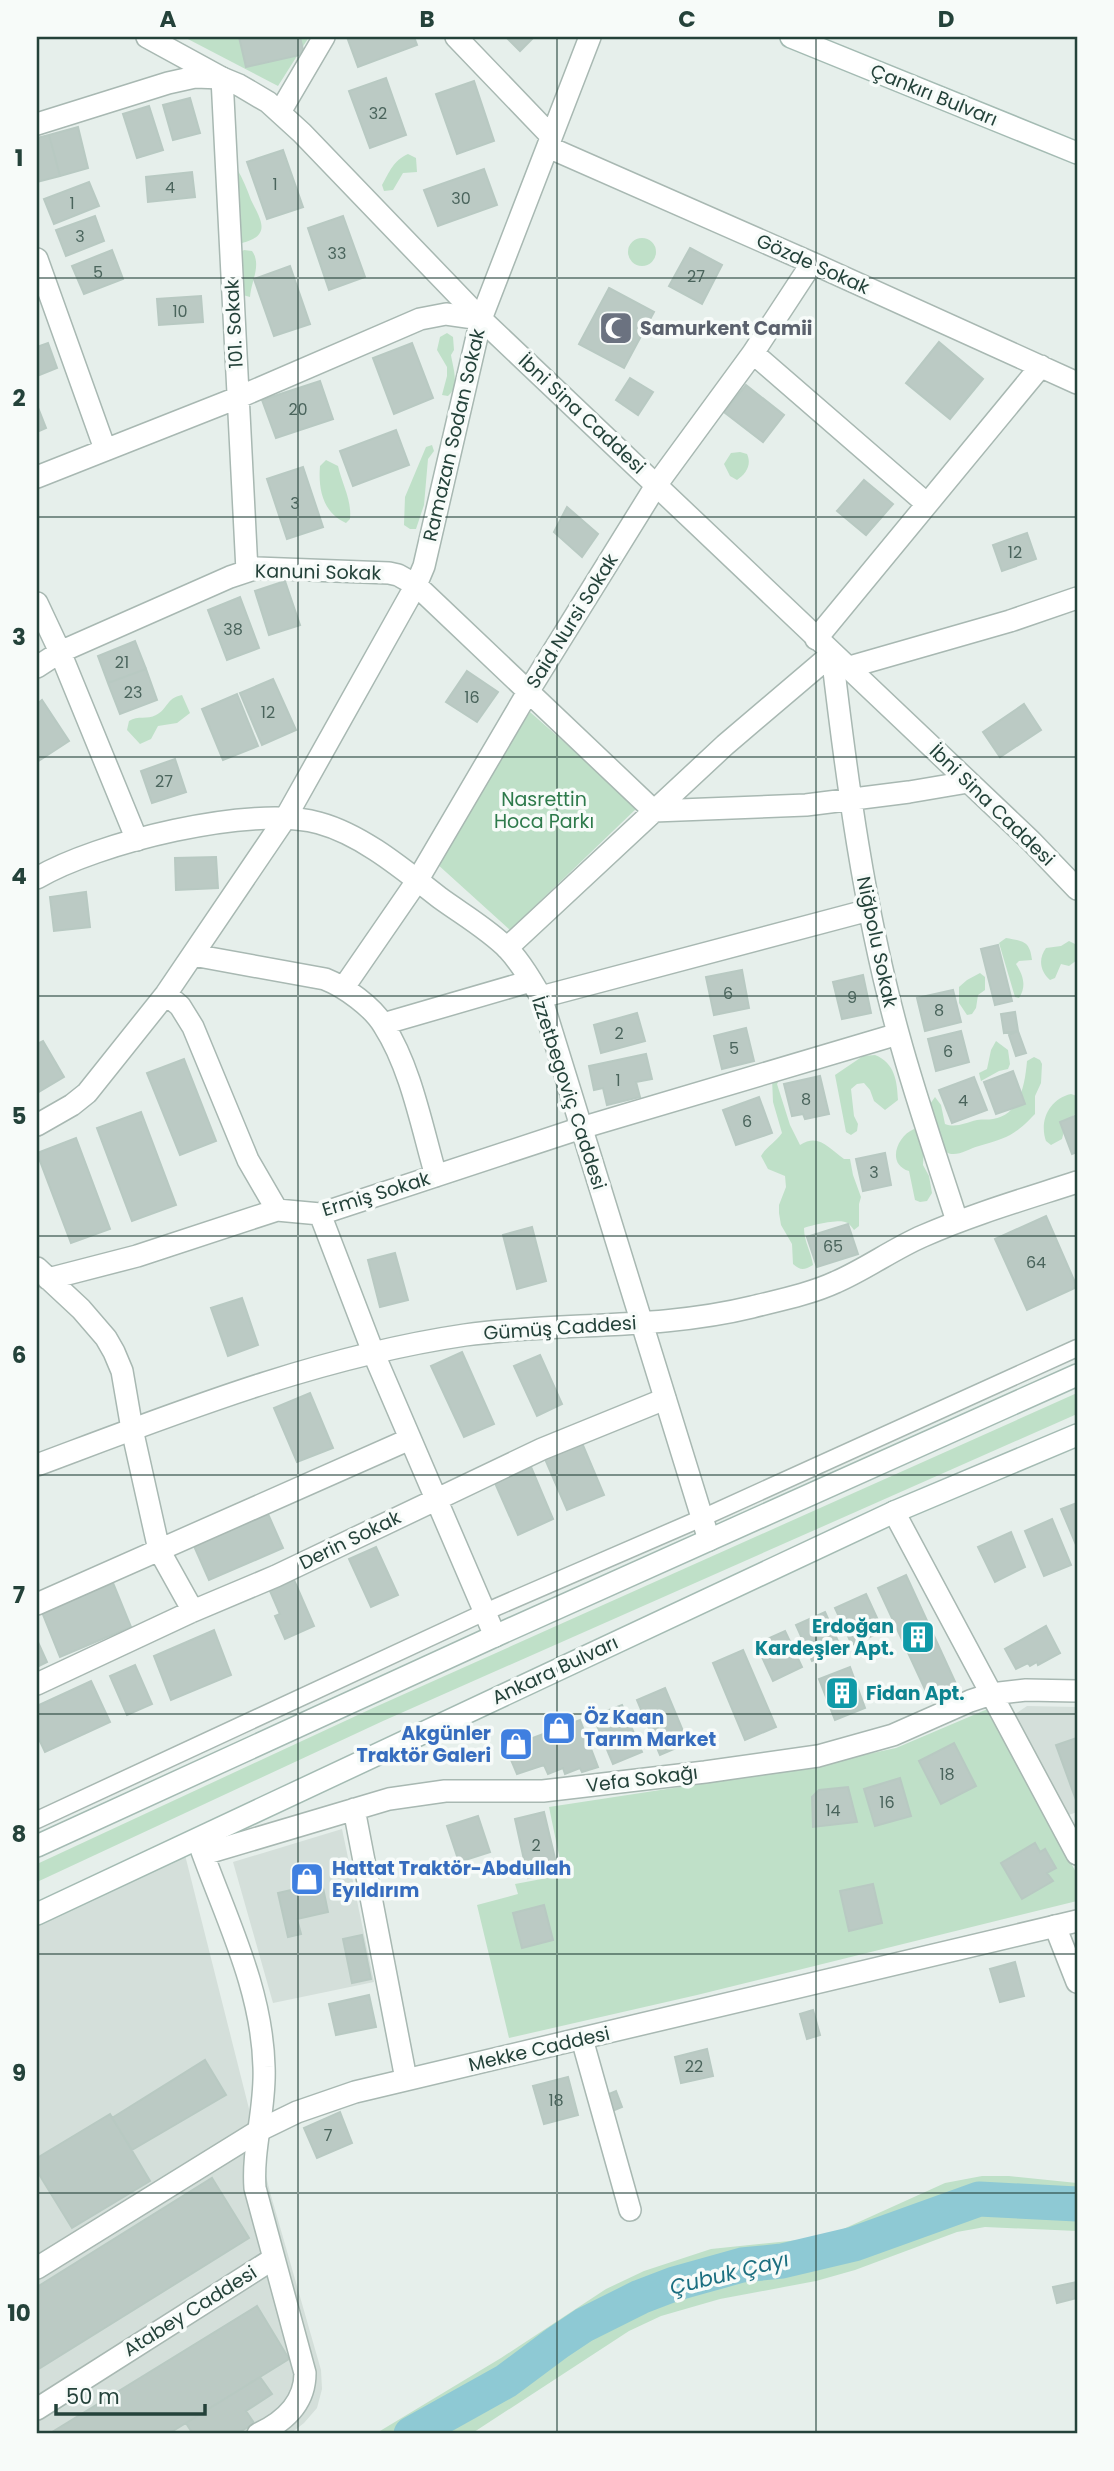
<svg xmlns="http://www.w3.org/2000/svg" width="1114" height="2471" font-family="Poppins,sans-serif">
<rect width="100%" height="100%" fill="#e6efeb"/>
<path fill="#d4dfda" d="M1027,1706L1077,1707V1812L1066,1816L1011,1717Z
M342,1829L374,1982L273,2003L233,1862Z
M185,1855L270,2192L321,2370L322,2389L317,2408L304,2423L290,2434H37V1926Z"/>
<path fill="#bfe0c8" d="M184,37H309L278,86Z
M408,154L416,158L417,172L403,173L393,190L384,191L382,185C390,171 393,161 408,154Z
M237,169C243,179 247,189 251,200C260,219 273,235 242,243L236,238Z
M628 252a14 14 0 1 1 28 0a14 14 0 1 1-28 0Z
M244,250L252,251C262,264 251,282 250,297L243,295L238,254Z
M447,333L453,337L454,350L451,355C453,368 460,386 448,396L442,395L447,376V367L437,350L440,337Z
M432,445L434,451L428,459L424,505L416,529H410L404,525L405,497L426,447Z
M740,452L747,454C752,465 746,474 737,480L730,476L724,464L731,453Z
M326,460L338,466C342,484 352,500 350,519L346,523C323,513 318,489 320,466Z
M182,695L190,713L177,723L158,726L151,739L140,744L127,730L129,721C138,715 147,720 156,715C168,709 166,698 182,695Z
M530,712L638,807L510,930L436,863Z
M1006,938C1023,941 1030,941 1032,960L1019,961L1016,964C1023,975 1027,986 1019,998L1015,997L999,943Z
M1069,941L1077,945V960L1069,966L1061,964L1055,978L1050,980C1040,971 1038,959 1046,948L1061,946Z
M980,973L985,977V990L978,995L976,1008L972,1014L967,1015L959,1003V987L967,980Z
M996,1041L1008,1050L1010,1064L1008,1069L999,1071L981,1081L979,1073L987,1069L991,1050Z
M875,1055C895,1063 897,1081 898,1100L885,1110L874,1101L870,1090L864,1083L857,1084L851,1089L854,1116L858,1124L857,1131L851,1135L846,1132L835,1075L863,1056Z
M1034,1057L1040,1060L1042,1064L1041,1083L1035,1096V1114C1014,1136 1007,1138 979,1146C964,1150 952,1162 939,1146C932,1137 932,1116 930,1104L935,1097L941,1105L945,1124C956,1128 965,1123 977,1120C983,1119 988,1120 993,1119C1020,1115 1025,1084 1027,1061Z
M803,1069L800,1075L781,1078L777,1084L790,1125L800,1145C819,1133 828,1148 844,1159H850L853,1175L861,1197L859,1204V1226L854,1230C851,1226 849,1223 845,1222C839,1219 811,1225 804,1228C804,1242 811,1251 813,1265C804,1270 801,1271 793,1264L792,1244L781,1225L779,1213V1205L786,1187L785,1176L768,1169L761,1156C767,1146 775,1143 782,1133L773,1102L772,1078Z
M1071,1094L1077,1096V1113L1067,1120L1062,1139L1051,1145L1046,1141C1039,1121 1049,1099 1071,1094Z
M914,1129L921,1134L924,1145L923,1165L929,1176L932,1193L927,1201L920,1202L915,1200L909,1171C886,1164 897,1136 914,1129Z
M1077,1393V1414L383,1721L37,1882V1864L373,1708Z
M990,1708L1021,1773L1077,1874V1901L697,1995L509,2038L477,1905L518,1894L515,1884L563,1875L549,1807L798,1769L896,1748Z
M982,2176H1009L1077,2183V2231L985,2227L957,2232L855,2270L816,2281L720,2299L661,2316L629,2331L471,2434H375L501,2358L606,2289L644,2271L711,2249L809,2239L841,2230L945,2183Z"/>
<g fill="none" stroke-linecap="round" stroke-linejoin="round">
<path stroke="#8ec9d4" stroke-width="35" d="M411,2434L506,2381L557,2343L584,2325L640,2297L674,2284L742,2265L782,2261L854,2244L979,2199L1077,2204"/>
</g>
<path fill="#bbcac4" stroke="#b8c9c2" stroke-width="2" d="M239,37H300L304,54L246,67Z
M347,37H414L417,45L358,67Z
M506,37H534L520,51Z
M386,78L406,135L370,148L349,91Z
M474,81L494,141L457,154L436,94Z
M190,98L200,133L173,140L163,105Z
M149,106L163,150L137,158L123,114Z
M78,127L88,168L60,176L49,135Z
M49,135L60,176L37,182V138Z
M283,150L303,207L267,219L247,162Z
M484,169L497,205L438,226L424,190Z
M192,172L195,197L148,202L146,177Z
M89,182L99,206L54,224L44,199Z
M95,216L104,241L66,256L56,230Z
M343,216L365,277L329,290L308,228Z
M690,248L722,265L702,304L669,286Z
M112,250L123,279L84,294L72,266Z
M290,266L310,324L274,336L254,279Z
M609,288L654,312L624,368L579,344Z
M201,296L203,322L159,325L157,299Z
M939,342L983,379L950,419L906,383Z
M48,343L57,368L37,376V347Z
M412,343L433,398L394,414L373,358Z
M630,378L653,392L638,415L616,400Z
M320,381L333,419L276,438L262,400Z
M746,385L784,415L763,442L724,412Z
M37,405L46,428L37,432Z
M396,430L409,465L353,486L340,451Z
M303,467L323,527L287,539L267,479Z
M864,480L893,504L866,535L837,511Z
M567,507L598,534L582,557L554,532Z
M1027,533L1036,559L1002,571L993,545Z
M285,581L300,625L269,635L255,591Z
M240,597L259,648L227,660L208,610Z
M135,641L146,669L108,683L98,656Z
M146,669L157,700L120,714L108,683Z
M467,671L498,692L477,722L446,702Z
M273,679L296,730L262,745L240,693Z
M237,694L258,746L223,760L202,709Z
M42,700L69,741L37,762V704Z
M1024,704L1041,730L1000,757L983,732Z
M175,759L186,792L152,803L141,771Z
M216,857L218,888L176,890L175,858Z
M86,892L90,927L54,931L50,897Z
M998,945L1012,1001L995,1005L981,949Z
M742,970L749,1008L714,1015L706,977Z
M863,975L871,1013L842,1019L833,982Z
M953,990L961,1022L925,1031L917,998Z
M1015,1012L1018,1031L1004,1033L1001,1014Z
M637,1013L645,1041L601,1053L594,1025Z
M746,1028L754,1061L722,1069L714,1036Z
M961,1031L969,1062L936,1071L928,1039Z
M1018,1031L1026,1053L1016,1056L1009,1035Z
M43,1041L64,1077L37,1093V1044Z
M646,1054L652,1079L636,1082L640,1097L607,1105L603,1088L594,1090L589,1066Z
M184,1059L216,1141L180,1155L147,1073Z
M1013,1071L1025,1104L996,1114L984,1082Z
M820,1076L829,1114L805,1119L803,1114L792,1116L784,1084Z
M974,1077L987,1110L952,1123L939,1090Z
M759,1097L772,1133L736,1145L723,1110Z
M141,1112L176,1205L132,1221L97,1128Z
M1077,1115V1152L1072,1154L1060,1122Z
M76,1138L110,1229L71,1243L37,1153Z
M885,1153L891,1185L863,1191L856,1159Z
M1046,1216L1077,1287L1027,1310L995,1239Z
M848,1224L858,1254L817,1267L807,1237Z
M532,1227L546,1281L517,1289L503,1235Z
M395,1253L408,1300L380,1307L368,1260Z
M242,1298L258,1345L228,1356L211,1308Z
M462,1352L494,1424L464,1437L431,1366Z
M540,1355L562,1404L537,1416L514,1366Z
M310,1393L333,1448L297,1462L274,1408Z
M582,1443L604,1495L567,1510L545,1459Z
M531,1467L553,1519L518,1535L495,1483Z
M1077,1503V1547L1061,1509Z
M268,1514L283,1548L209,1580L194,1546Z
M1052,1519L1071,1565L1044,1576L1025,1531Z
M1011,1532L1025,1567L995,1582L978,1547Z
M376,1547L398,1595L371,1607L349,1559Z
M906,1575L957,1686L929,1698L878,1588Z
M294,1580L314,1626L285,1639L275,1616L280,1614L270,1591Z
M113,1583L131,1627L60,1657L42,1612Z
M866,1594L883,1631L852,1645L835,1608Z
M825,1612L841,1648L812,1661L796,1625Z
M1046,1626L1060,1653L1038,1665L1037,1662L1030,1666L1028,1663L1016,1669L1005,1649Z
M214,1630L231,1675L171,1700L154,1656Z
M785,1631L802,1667L773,1681L756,1644Z
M37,1640L47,1662L37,1667Z
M743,1650L776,1727L745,1740L713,1663Z
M135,1665L152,1704L127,1715L110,1676Z
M850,1667L865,1708L835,1720L819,1679Z
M91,1681L110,1722L45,1752L37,1735V1706Z
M665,1688L688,1743L660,1755L637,1700Z
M622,1705L642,1752L613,1764L593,1716Z
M580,1720L598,1767L582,1772L580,1768L565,1774L563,1768L548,1774L544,1765L517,1774L506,1748Z
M1077,1738V1799L1076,1800L1056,1745Z
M954,1743L976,1786L941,1804L919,1761Z
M900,1778L911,1816L875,1826L864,1789Z
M848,1787L857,1822L813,1827L812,1797L819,1790Z
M544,1812L558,1871L528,1878L515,1819Z
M478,1816L490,1852L459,1862L447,1826Z
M1035,1843L1040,1852L1045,1849L1056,1868L1047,1873L1053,1881L1022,1899L1001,1863Z
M322,1883L328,1912L297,1919L301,1934L288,1937L278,1893Z
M873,1884L882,1923L849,1931L840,1891Z
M544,1905L553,1940L522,1948L513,1913Z
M362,1935L371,1979L352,1983L343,1939Z
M1015,1962L1024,1996L1000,2002L990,1969Z
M369,1995L376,2027L336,2035L329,2004Z
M813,2010L820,2035L807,2039L800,2014Z
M707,2049L713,2076L681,2083L675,2057Z
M205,2060L226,2095L132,2150L112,2118Z
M568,2077L578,2115L544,2124L533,2086Z
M616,2091L622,2107L610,2112L604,2096Z
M340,2112L352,2143L317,2158L304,2128Z
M110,2114L150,2181L72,2228L37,2171V2158Z
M212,2178L249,2238L37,2370V2287Z
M1077,2282V2298L1057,2303L1053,2287Z
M257,2306L289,2359L260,2377L168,2434H49Z
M260,2377L272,2394L246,2411L254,2423L237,2434H193L186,2423Z"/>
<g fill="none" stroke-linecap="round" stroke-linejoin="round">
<g stroke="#a8b8b2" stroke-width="19">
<path id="pedestrian" d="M37,1820L485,1612L702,1518L1077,1348"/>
</g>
<g stroke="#a8b8b2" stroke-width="24">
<path id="minor" d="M147,37L222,78L247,571
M456,37L551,136
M280,112L324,37
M548,147L812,263L1077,383
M37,259L105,449
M753,353L927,504
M37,477L237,398L420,319L446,314L481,319
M37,603L60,652L137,840
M816,639L1041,366
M832,654C847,782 864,909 898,1033C915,1096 937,1159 957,1221
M37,667L60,652L230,577L257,568L389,573L398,575L416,585L654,811L806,805L909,792L968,782
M846,668L1010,621L1077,598
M507,948L725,745L832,654
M193,955L325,979C345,987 373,1007 384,1026C411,1068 422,1128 436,1176
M344,987L417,881L528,692L657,484L753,353L812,263
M166,994L180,1006L193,1027L248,1160L277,1210
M541,997L869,910
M383,1024L531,981
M37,1125L72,1105L87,1093L166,994L286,817L416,585L424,566L481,319L590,37
M320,1214L373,1352L495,1636
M37,1268L81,1309L106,1338L114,1352L122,1371L132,1429L159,1550L193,1611
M48,1279L137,1256L277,1210L320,1214L581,1128L898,1034
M894,1512L1077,1854
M37,1604L410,1439
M37,1684L193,1611L276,1576L542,1449L665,1399
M354,1809L406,2079
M199,1843C225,1917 262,1987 264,2067C266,2108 252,2148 255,2188L305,2373C305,2403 284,2422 258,2434
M204,1854L389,1799L445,1791H543L705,1772L818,1756L893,1735L970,1701L991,1694L1026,1690L1077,1691
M1055,1926L1077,1982
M582,2039L630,2210"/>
</g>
<g stroke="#a8b8b2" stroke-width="24">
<path id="tertiary" d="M37,124L168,83L195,77L222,78L239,85L268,102L302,133L481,319L1031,841L1077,889
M37,878C96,843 252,804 319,823C363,835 404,870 440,898C462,914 488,929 508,949C521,963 531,980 541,997L709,1540
M37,1465C176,1413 316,1357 465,1335C560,1322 658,1330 752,1307C780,1300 810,1294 836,1282C866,1269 893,1249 923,1236C973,1214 1025,1199 1077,1182
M37,2268L260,2130L297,2112L355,2092L1077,1921
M37,2409L273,2259"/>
</g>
<g stroke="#a4bbb3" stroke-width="24">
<path id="secondary" d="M791,37L1077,153
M37,1846L495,1636L1077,1375
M37,1914L894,1512L1077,1435"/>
</g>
<use href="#pedestrian" stroke="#fff" stroke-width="16"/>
<use href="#minor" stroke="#fff" stroke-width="21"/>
<use href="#tertiary" stroke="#fff" stroke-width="21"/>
<use href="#secondary" stroke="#fff" stroke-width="21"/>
</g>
<path fill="none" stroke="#24423a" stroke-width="2" stroke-opacity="0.55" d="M298,37V2434M557,37V2434M816,37V2434M37,278H1077M37,517H1077M37,757H1077M37,996H1077M37,1236H1077M37,1475H1077M37,1714H1077M37,1954H1077M37,2193H1077"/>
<defs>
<g id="mosque-square" transform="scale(1.75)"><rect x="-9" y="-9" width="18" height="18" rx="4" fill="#6b7280" stroke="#f7fbf9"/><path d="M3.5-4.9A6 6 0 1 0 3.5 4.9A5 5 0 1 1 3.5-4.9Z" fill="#fff"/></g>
<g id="building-square" transform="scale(1.75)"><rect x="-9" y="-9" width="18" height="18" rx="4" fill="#0f9aa8" stroke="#f7fbf9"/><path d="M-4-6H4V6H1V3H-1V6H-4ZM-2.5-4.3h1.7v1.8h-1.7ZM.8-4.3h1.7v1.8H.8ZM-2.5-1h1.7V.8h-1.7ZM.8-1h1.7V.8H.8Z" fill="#fff"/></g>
<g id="shop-square" transform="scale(1.75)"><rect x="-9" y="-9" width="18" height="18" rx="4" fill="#3f7fe0" stroke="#f7fbf9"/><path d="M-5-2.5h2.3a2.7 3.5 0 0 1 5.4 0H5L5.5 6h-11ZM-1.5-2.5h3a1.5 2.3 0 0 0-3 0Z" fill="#fff"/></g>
</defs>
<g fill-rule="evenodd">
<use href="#mosque-square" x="616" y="328"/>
<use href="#building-square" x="918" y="1637"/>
<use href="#building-square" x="842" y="1693"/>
<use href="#shop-square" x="559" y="1728"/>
<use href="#shop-square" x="516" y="1744"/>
<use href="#shop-square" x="307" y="1879"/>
</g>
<g text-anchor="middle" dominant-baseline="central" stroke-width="7" stroke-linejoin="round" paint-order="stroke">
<g font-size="16" fill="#4a645c">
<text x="378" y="113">32</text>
<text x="275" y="184">1</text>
<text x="170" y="187">4</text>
<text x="461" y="198">30</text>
<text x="72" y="203">1</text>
<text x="80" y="236">3</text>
<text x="337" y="253">33</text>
<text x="98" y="272">5</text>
<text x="696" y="276">27</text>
<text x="180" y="311">10</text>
<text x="298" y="409">20</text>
<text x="295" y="503">3</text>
<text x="1015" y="552">12</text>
<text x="233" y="629">38</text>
<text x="122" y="662">21</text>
<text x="133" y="692">23</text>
<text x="472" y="697">16</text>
<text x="268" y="712">12</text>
<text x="164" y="781">27</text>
<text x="728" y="993">6</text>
<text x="852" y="997">9</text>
<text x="939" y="1010">8</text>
<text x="619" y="1033">2</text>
<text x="734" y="1048">5</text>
<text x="948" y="1051">6</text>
<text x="618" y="1080">1</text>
<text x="806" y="1099">8</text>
<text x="963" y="1100">4</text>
<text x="747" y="1121">6</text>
<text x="874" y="1172">3</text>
<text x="833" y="1246">65</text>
<text x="1036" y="1262">64</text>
<text x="947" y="1774">18</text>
<text x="887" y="1802">16</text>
<text x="833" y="1810">14</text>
<text x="536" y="1845">2</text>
<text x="694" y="2066">22</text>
<text x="556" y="2100">18</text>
<text x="328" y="2135">7</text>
</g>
<g font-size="19" fill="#24423a" stroke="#f7fbf9">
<text transform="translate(934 95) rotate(22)">Çankırı Bulvarı</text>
<text transform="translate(813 264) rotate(24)">Gözde Sokak</text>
<text transform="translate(234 324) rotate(-93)">101. Sokak</text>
<text transform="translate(582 414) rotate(43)">İbni Sina Caddesi</text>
<text transform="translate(454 435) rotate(-77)">Ramazan Sodan Sokak</text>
<text transform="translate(318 572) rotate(1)">Kanuni Sokak</text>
<text transform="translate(572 621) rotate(-58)">Said Nursi Sokak</text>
<text transform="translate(992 805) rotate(44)">İbni Sina Caddesi</text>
<text transform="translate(877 942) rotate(78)">Niğbolu Sokak</text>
<text transform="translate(569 1093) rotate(72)">İzzetbegoviç Caddesi</text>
<text transform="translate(376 1194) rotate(-17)">Ermiş Sokak</text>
<text transform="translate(560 1328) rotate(-4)">Gümüş Caddesi</text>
<text transform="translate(350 1540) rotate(-26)">Derin Sokak</text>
<text transform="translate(555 1670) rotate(-25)">Ankara Bulvarı</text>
<text transform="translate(642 1779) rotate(-7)">Vefa Sokağı</text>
<text transform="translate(539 2049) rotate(-13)">Mekke Caddesi</text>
<text transform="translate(190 2311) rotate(-32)">Atabey Caddesi</text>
</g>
<g font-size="19" font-weight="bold" fill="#5b616d" stroke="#f7fbf9" text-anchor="start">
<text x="640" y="328">Samurkent Camii</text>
</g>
<g font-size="19" fill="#2d7a4b" stroke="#f7fbf9">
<text x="544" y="799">Nasrettin<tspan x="544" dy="22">Hoca Parkı</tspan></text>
</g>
<g font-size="19" font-weight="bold" fill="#0d838f" stroke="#f7fbf9" text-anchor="end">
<text x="894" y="1626">Erdoğan<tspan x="894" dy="22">Kardeşler Apt.</tspan></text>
<text x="866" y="1693" text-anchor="start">Fidan Apt.</text>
</g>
<g font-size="19" font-weight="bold" fill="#366cbe" stroke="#f7fbf9" text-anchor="start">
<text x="584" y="1717">Öz Kaan<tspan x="584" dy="22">Tarım Market</tspan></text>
<text x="491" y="1733" text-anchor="end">Akgünler<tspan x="491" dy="22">Traktör Galeri</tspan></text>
<text x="332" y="1868">Hattat Traktör-Abdullah<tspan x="332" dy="22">Eyıldırım</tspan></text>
</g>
<g font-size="21" font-style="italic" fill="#1c6f80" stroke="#f7fbf9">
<text transform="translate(729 2273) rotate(-14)">Çubuk Çayı</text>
</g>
</g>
<rect width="1114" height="2471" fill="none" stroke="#f7fbf9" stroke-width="77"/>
<path d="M56 2404v10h149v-10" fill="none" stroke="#24423a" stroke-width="3.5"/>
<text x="66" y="2404" font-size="21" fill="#24423a" stroke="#f7fbf9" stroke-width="5" paint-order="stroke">50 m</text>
<rect x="38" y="38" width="1038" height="2394" fill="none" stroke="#24423a" stroke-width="2.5"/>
<g font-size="23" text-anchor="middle" font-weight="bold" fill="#24423a">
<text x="168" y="27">A</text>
<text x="427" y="27">B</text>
<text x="687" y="27">C</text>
<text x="946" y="27">D</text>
<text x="19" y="166">1</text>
<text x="19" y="406">2</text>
<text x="19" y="645">3</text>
<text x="19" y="884">4</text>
<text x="19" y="1124">5</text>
<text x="19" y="1363">6</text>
<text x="19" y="1603">7</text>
<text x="19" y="1842">8</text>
<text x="19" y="2081">9</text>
<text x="19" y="2321">10</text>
</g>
</svg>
